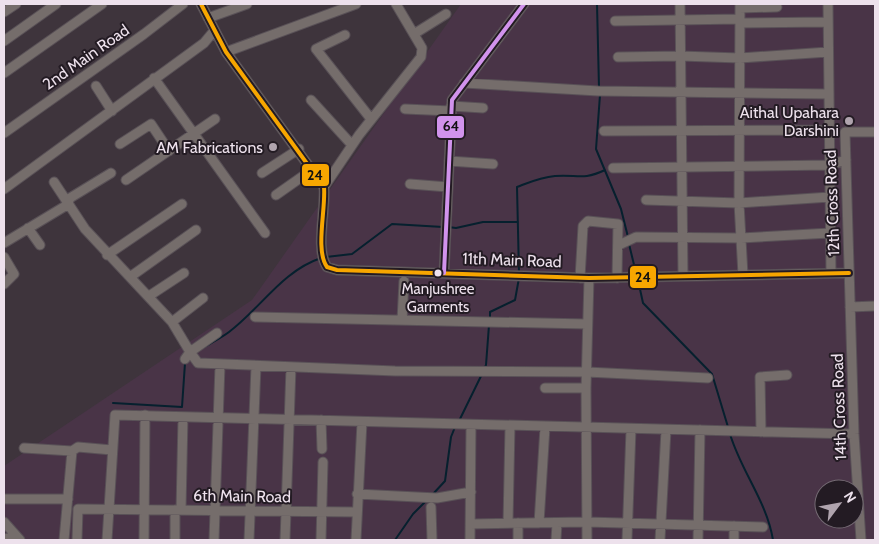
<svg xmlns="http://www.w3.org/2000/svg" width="879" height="544" font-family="Cabin,sans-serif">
<rect width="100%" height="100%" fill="#3e343c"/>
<path fill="#493447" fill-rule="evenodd" d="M461,4H875V540H4V466L252,300ZM824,489H854V519H824Z"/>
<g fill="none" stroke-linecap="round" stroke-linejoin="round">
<path stroke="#06202e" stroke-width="2" d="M597,4L599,88
M600,95L596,149L621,209L628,237
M448,227L456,228L483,222H518
M629,244L636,273
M326,257L352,254L392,224L443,227
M519,273L517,187C530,182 541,177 555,176C577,174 582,181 605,170
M638,280L643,303L712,374L728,427
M490,320V312L515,300L519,278
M203,348C211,343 221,338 229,332C260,309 282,271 321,258
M484,369L486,365L489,325
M113,403L182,407L185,363
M459,421L482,374
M730,434C741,471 767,502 773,540
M433,494L445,481L451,437L455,427
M395,540L413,514L426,501"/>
<g stroke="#595157" stroke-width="11">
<path id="minor" d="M201,4L226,52L324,187C326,209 315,250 327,267L337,270L589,278L849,273
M680,4L683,275
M740,4L739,203L743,275
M828,4L831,273
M740,8L777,7
M4,12L16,4
M208,18L247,4
M615,21L740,19
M740,23L827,22
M414,34L446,14
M345,35L316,49L371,119
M4,41L56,4
M226,52L356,4
M618,57L680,56L740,58L828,52
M4,73L102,4
M154,78L265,233
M464,83L598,91L828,94
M96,86L112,111
M311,100L352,145
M451,106L483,108
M405,109L451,111
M604,131L829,130
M4,133L144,34L183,4
M120,144L151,124L169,151
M449,161L493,164
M613,168L829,165L846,160
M262,173L299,149
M126,180L215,119
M54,182L85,229L172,322L190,352L185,359
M410,184L448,187
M324,187L359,135L421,57L422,48L396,4
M4,189L204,43L214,31
M276,195L313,169
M646,200L739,203L830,197
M28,228L40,245
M4,243L67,205L70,198L111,173
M619,245L636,237L741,238L830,233
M107,255L182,204
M4,257L14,274L4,284
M444,273L452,100L524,4
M130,277L196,230
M580,278L583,226L588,221L618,224L617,278
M149,296L184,273
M850,307L875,306
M255,317L587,324
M402,320L404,281
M172,322L203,298
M217,333L190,352L198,363L395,371L587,372L708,378
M545,388H586
M321,420L322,449
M761,432L760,377L787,375
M24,448L72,451
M357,494L437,498L471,492
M4,499H68
M431,507L432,540
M181,510L183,417
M4,522L20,540
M508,523L510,426
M518,523V540
M539,523L545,427
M470,524L587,522L763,527
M734,526V540
M4,539L16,536
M64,540L72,451L78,447L112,450
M77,540L78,509L356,512
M107,540L115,415L854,434
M144,540L145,415
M175,540V510
M214,540L220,365
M249,540L256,366
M285,540L291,367
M321,540L323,462
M356,540L362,422
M470,540L471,425
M556,540L557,523
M587,540L586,388L589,278
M627,540L631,429
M660,540L666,430
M698,540L700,430
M861,540L854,434L845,132H875"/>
</g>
<use href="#minor" stroke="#756d6b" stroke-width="9"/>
<g stroke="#231b23" stroke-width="8">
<path id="bus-1" d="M201,4L226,52L324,187C326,209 315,250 327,267L337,270L589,278L849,273"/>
</g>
<g stroke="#231b23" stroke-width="8">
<path id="bus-2" d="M444,273L452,100L524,4"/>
</g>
<use href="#bus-1" stroke="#f7a600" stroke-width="4"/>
<use href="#bus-2" stroke="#d193ec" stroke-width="4"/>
</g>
<g fill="#b0a4ae" stroke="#231b23" stroke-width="2">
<circle cx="849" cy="121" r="5"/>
<circle cx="273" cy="147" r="5"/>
</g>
<circle fill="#ede1ec" stroke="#231b23" stroke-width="2" cx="438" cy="273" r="4.5"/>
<g text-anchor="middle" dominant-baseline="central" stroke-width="4" stroke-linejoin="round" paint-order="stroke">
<g font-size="15" fill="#ede1ec" stroke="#231b23">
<text x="438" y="289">Manjushree<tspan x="438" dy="18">Garments</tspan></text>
</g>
<g font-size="16" fill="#ede1ec" stroke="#231b23">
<text transform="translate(86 57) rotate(-35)">2nd Main Road</text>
<text transform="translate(832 203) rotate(-92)">12th Cross Road</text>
<text transform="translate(512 260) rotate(2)">11th Main Road</text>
<text transform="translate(839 407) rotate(-92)">14th Cross Road</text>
<text transform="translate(242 496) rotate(1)">6th Main Road</text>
</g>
<g font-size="16" fill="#ede1ec" stroke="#231b23" text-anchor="end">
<text x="839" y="112">Aithal Upahara<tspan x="839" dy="18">Darshini</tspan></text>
<text x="263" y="147">AM Fabrications</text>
</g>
</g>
<g stroke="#231b23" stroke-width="2">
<rect x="436" y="115" width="29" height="24" rx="5" fill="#d193ec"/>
<rect x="301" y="163" width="29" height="24" rx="5" fill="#f7a600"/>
<rect x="629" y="265" width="28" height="24" rx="5" fill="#f7a600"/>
</g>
<g font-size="14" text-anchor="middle" font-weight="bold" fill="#111">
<text x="451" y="131">64</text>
<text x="315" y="180">24</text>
<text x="643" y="282">24</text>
</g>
<rect width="879" height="544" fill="none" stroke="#ede1ec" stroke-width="10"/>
<g transform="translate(839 504) rotate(58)"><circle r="24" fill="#231b23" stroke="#746a73"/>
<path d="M0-4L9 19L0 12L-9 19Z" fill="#b0a4ae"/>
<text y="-8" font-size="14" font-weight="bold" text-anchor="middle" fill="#ede1ec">N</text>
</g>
</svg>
